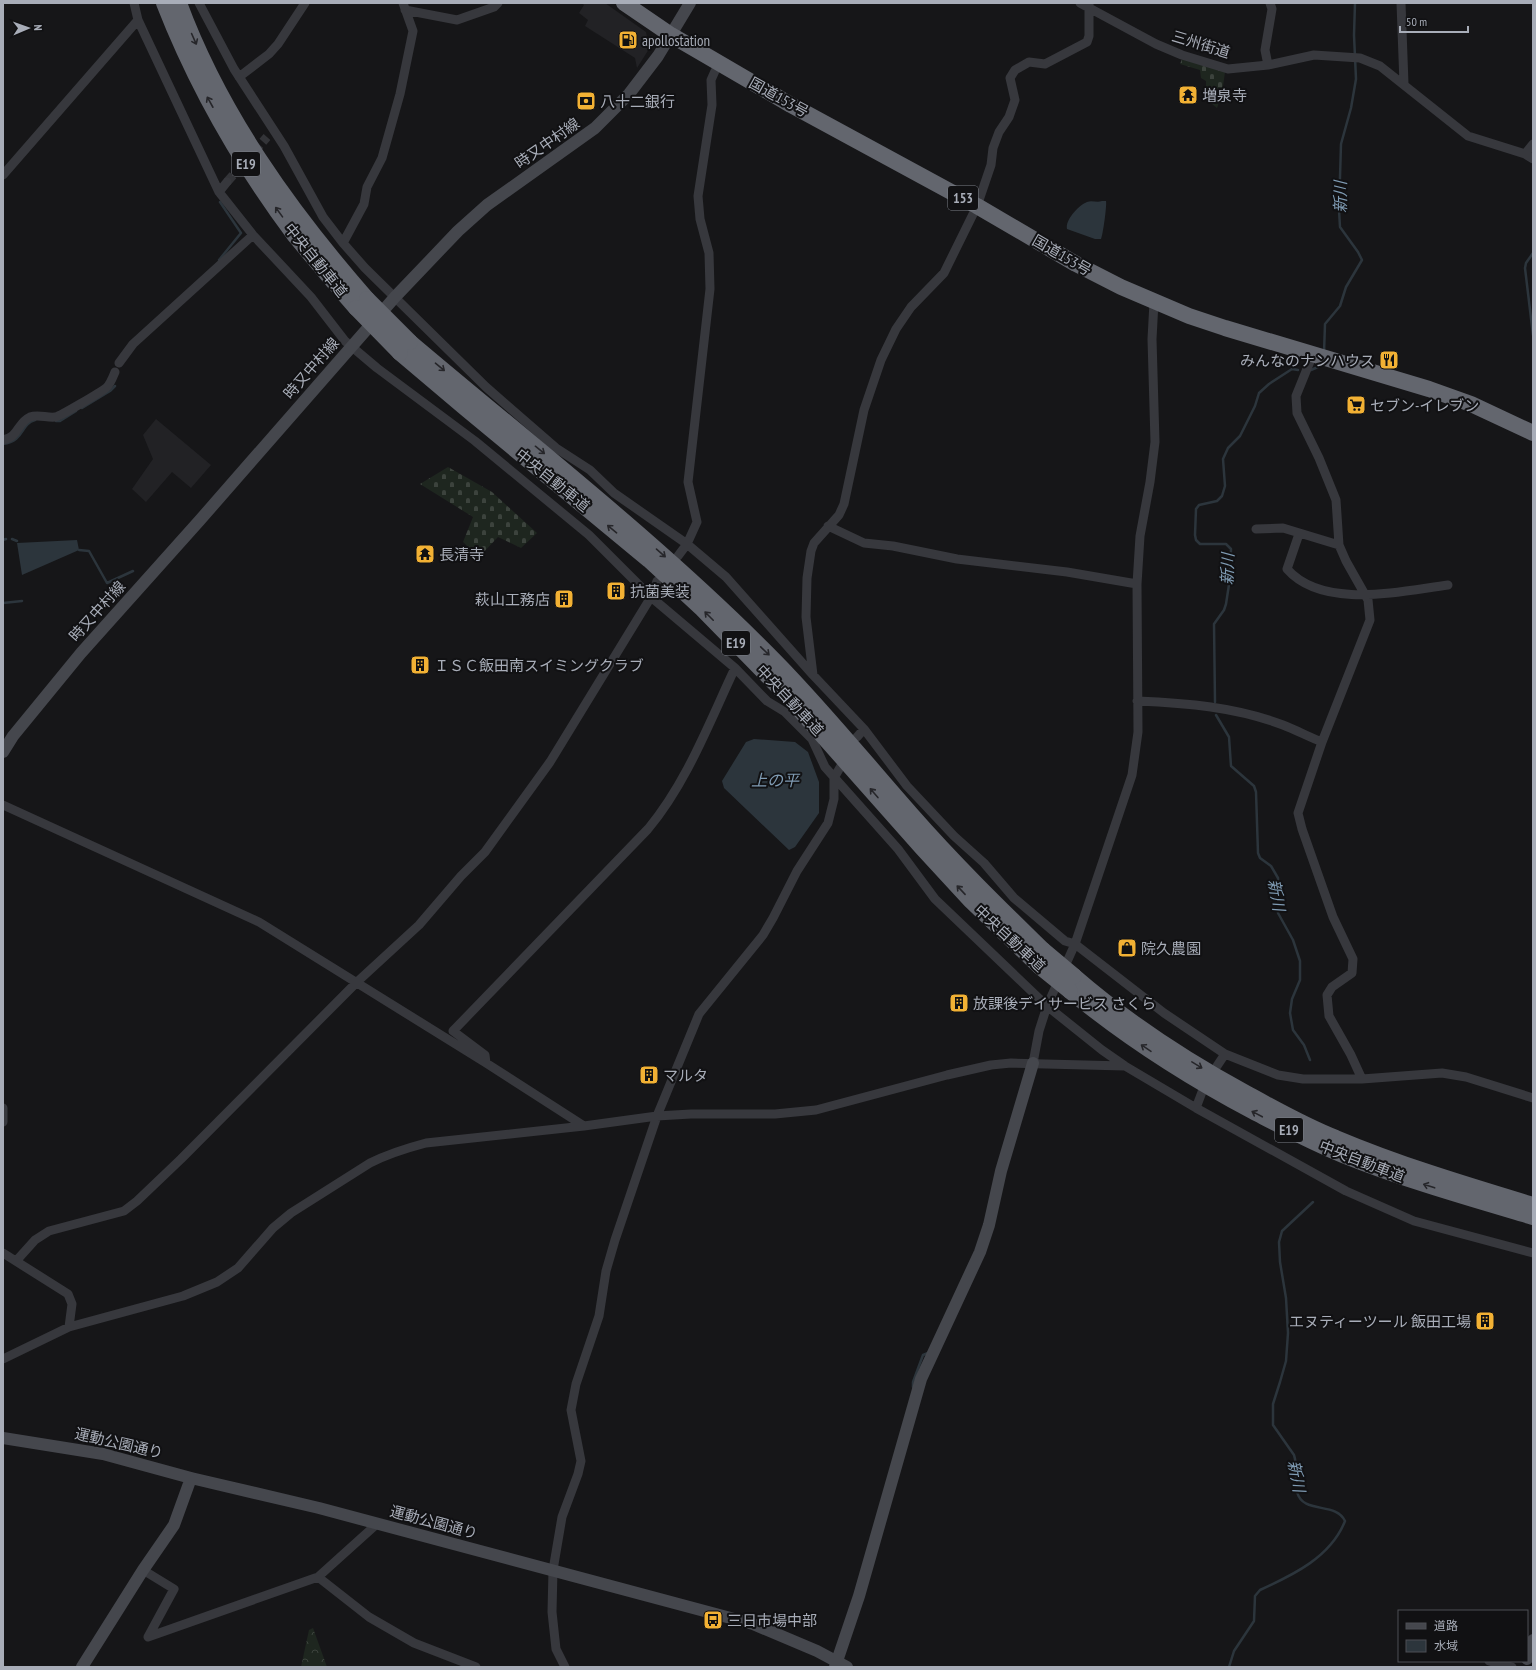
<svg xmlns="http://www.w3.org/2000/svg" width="1536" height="1670" font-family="'PT Sans Narrow','Noto Sans JP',sans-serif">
<defs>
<pattern id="forest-crowns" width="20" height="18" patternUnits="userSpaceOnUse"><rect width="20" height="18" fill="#1e261f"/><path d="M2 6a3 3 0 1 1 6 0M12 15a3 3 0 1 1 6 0" fill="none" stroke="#3c433d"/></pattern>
<pattern id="cemetery-stones" width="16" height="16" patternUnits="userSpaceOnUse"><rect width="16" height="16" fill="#1e261f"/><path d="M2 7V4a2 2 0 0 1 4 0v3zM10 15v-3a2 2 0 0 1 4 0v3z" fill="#3c433d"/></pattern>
</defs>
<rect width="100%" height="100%" fill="#161618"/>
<path fill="#222225" d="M582,3H605L646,32L649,49L637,68L635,58L585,26L588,20L579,13L584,5Z
M156,419L211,465L191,488L172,472L146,502L132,489L153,459L143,435Z"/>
<path fill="url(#forest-crowns)" d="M313,1628L327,1667H301L309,1630Z"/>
<path fill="url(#cemetery-stones)" d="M1182,59L1225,72L1222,93L1217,108L1206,99V81L1201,78L1200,70L1180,64Z
M448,467L492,492L537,533L521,548L498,537L479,557L463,542L473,517L420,484Z"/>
<path fill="#2c353c" d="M1102,201H1106C1107,205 1103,235 1101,239H1095L1067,229C1065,220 1079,205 1087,202C1092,200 1097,203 1102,201Z
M77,540L79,550L22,575L17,543Z
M754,739L795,742L808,752L819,782V813L795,847L789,850L724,788L722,781L746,742Z"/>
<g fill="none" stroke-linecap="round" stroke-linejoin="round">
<path stroke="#2c353c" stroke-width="2.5" d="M1533,253L1526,263L1525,268L1533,335
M219,260L241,233L220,202
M1324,353L1325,324L1340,306L1346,287L1362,260L1358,252L1340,227L1339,210L1341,144L1351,108L1356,79L1354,35L1355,3
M1311,370L1318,367L1321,363
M82,408L110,391L115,386
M56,421H60L76,411
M3,444C25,441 20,424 35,420
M12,539L17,541
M3,540L6,539
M79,550L89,551L107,583L133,571
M3,603L22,601
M1215,702L1214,624L1224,610L1226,604L1230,578L1231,549L1226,544H1200L1196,540L1195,535L1196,509L1199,505L1217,501L1222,496L1225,486L1223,459L1228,448L1240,436L1255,406L1259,393L1269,384L1292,369L1298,370
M1216,715L1229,737L1231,766L1254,786L1256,792L1258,853L1260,858L1271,866L1278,878V913L1293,940L1300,961V980L1292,999L1290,1013L1293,1030L1304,1045L1310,1060
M913,1387V1382L923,1355L928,1353
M1229,1667L1234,1651L1254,1621L1255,1596L1260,1590C1293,1575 1331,1557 1345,1521C1336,1501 1303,1515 1297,1492C1294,1481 1298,1467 1294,1455L1273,1425V1404L1280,1382L1286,1361L1288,1333L1286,1298L1280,1262L1279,1242L1282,1231L1313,1202"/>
<path stroke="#333438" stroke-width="9" stroke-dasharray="9 4.5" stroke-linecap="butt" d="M227,182L267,137"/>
<path stroke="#37383d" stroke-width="9" d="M134,3L138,20L219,192L253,235L311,297L345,341L377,368L475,441L589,535L651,597L735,668L767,701L785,712L812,739L825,767L898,849L935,899L1047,1006L1102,1050L1125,1066L1196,1108L1346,1191L1414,1221L1533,1253
M199,3L234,69L284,146L323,217L343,243L365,268L486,387L556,448L590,470L614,493L687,544L726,577L813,675L864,729L907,786L954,836L984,863L1014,898L1065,941L1075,944L1164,1013L1225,1054L1278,1075L1303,1079H1362L1442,1073L1466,1077L1533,1098
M1080,3L1156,44L1182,55L1228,69L1268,65L1314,55L1360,58L1380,66L1468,136L1525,154L1533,159
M1401,3L1404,84
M405,10L457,20L494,7L498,3
M1268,65L1265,50L1272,9L1270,3
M239,77L269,54L278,44L305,3
M1525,154L1533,144
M3,175L138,20
M219,192L227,182
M343,243L364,204L367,187L382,158L400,94L413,31L403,3
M1313,354L1296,396L1297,413L1319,458L1336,500L1339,545L1346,561L1368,600L1370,620L1322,742L1298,813L1302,829L1333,917L1353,959L1352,973L1332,987L1327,995L1329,1016L1351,1055L1362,1079
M119,363L133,344L253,235
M3,440C19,437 17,423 30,417C38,414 47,418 55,417C59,417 101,392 106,388C110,385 113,377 115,372
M828,526L864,543L893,546L957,559L1067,572L1137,584
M1256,529L1283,528L1339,545
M1299,534L1287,569C1323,610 1401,591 1448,585
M678,556L687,544L697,522L688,482L710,289L709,253L700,219L698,196L712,105L711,80L715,71
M813,675L806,617L807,578L811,551L814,543L839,515L844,504L864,410L881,360L896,329L911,307L944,273L977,206L991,165L993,148L999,132L1009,117L1015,100L1010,78L1015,70L1029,62L1045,64L1087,42L1089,36V3
M1137,701C1186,703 1236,707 1283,725C1296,730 1309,737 1322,742
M857,737L864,729
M3,805L259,922L486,1063L584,1126
M486,1063L485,1055L453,1031L648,829C687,782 709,723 735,668
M1033,1063L1039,1031L1047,1006L1075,944L1132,775L1138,732L1137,584L1140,536L1150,482L1155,442L1152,339L1154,302
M1217,1066L1225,1054
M3,1108V1122
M1196,1108L1202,1092
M3,1253L68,1294L72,1304L69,1327
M17,1260L35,1240L49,1231L124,1211L137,1201L181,1159L357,982L419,925L461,876L485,852L550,762L651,597L657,581
M3,1359L69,1327L183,1296L217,1282L238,1268L273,1228L291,1213L370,1163C388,1154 407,1148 426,1143L584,1126L657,1116L691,1114H775L816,1110L947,1075L991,1065L1011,1063L1125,1066
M143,1570L174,1589L148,1637L318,1577L378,1523
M318,1577L369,1617L414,1643L476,1667
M1489,1661L1512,1667
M565,1667L556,1649L552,1612L553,1570L562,1517L578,1474L581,1461L571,1410L576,1384L599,1316L606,1271L615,1240L657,1116L699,1014L763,935L773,918L797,871L828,823L834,799V778L842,764"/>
<path stroke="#45474d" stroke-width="12" d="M3,752L13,736L81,653L200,520L395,297L458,231L487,205L595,128L629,94L658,56L690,3
M3,1438L103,1454L191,1478L319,1508L753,1624L817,1651L847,1667
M1527,1659L1533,1640
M82,1667L143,1570L174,1525L191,1478
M835,1667L859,1596L921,1379L980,1252L989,1225L1001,1171L1033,1063"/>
<path stroke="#63666e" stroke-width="16" d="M164,3C196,85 242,165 295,236C315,260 335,284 356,308
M179,3C220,114 290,211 367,299
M624,3L671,35L791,105L977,206L1076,264L1121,287L1189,316L1225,328L1429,389L1471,404L1533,433
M410,342C534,447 662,546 776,662C823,710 866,763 911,814C953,862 998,906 1043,950
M400,353L465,408L649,560L702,609L790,699L922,848L971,901L1039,966
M1074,976C1127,1022 1185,1060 1246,1093C1275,1109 1305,1126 1336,1138C1400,1165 1467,1185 1533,1205
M1070,991C1127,1038 1188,1077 1254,1112C1283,1127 1313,1143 1343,1155C1405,1180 1469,1198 1533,1217"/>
<path stroke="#63666e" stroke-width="16" d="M367,299L410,342
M356,308L400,353
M1043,950L1074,976
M1039,966L1070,991"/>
</g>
<defs><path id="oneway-shaft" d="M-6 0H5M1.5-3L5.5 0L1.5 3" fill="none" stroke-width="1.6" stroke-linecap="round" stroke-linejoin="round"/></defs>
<g stroke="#26262a">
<use href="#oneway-shaft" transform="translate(194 39) rotate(66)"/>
<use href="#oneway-shaft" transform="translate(210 102) rotate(-119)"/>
<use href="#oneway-shaft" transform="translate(279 212) rotate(-126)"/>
<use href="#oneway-shaft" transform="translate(440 367) rotate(40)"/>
<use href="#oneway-shaft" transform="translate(540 450) rotate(39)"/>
<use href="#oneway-shaft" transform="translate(612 529) rotate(-140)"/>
<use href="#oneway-shaft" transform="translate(661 553) rotate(41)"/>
<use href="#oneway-shaft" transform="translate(709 616) rotate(-135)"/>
<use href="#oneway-shaft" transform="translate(765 651) rotate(44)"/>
<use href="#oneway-shaft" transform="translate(874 793) rotate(-131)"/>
<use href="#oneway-shaft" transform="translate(961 890) rotate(-133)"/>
<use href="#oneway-shaft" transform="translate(1146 1048) rotate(-146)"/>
<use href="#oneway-shaft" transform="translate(1197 1065) rotate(31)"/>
<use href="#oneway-shaft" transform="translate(1257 1114) rotate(-152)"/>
<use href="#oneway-shaft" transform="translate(1429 1186) rotate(-162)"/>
</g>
<defs>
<g id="fuel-square" transform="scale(1)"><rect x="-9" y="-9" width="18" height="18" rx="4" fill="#f2b134" stroke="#111113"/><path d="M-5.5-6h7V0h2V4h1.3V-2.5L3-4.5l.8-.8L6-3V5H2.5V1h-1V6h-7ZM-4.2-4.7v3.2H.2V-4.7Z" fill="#111"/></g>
<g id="temple-square" transform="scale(1)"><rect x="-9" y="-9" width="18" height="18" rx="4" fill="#f2b134" stroke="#111113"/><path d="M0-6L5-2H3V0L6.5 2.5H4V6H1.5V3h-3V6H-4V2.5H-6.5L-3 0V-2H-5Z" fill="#111"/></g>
<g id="bank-square" transform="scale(1)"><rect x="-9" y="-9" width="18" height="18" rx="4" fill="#f2b134" stroke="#111113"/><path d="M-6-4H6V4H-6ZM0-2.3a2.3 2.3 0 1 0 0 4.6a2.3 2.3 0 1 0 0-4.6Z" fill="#111"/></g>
<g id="restaurant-square" transform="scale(1)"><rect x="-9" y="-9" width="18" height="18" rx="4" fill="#f2b134" stroke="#111113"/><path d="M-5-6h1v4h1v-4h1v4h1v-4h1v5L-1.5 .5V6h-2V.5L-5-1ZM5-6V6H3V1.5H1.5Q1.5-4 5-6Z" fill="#111"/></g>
<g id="supermarket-square" transform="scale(1)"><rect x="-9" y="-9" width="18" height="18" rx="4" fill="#f2b134" stroke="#111113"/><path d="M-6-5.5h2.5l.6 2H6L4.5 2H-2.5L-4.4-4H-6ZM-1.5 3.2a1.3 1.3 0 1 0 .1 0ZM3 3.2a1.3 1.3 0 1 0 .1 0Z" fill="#111"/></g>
<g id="building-square" transform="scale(1)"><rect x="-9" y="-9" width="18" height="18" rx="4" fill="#f2b134" stroke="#111113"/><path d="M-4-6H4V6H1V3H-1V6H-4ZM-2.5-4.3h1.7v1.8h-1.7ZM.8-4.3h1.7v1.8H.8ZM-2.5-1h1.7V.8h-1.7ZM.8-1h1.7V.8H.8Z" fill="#111"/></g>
<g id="shop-square" transform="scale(1)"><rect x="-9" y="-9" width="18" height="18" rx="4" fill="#f2b134" stroke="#111113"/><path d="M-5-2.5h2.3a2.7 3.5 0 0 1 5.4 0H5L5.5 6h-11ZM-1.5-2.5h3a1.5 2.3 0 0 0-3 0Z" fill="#111"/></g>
<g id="bus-square" transform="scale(1)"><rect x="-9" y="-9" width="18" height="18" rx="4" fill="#f2b134" stroke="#111113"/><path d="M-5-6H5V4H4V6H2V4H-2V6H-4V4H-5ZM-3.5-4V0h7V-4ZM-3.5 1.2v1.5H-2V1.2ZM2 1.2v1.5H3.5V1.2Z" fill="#111"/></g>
</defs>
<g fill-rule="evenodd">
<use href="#fuel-square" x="628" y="40"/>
<use href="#temple-square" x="1188" y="95"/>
<use href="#bank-square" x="586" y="101"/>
<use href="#restaurant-square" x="1389" y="360"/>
<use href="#supermarket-square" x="1356" y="405"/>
<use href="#temple-square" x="425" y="554"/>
<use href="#building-square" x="616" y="591"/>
<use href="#building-square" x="564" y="599"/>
<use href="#building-square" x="420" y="665"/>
<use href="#shop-square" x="1127" y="948"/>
<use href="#building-square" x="959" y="1003"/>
<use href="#building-square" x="649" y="1075"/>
<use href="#building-square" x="1485" y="1321"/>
<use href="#bus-square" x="713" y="1620"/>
</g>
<g text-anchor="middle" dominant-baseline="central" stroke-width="4" stroke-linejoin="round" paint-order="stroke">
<g fill="#111113" stroke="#7b7e86" stroke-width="1">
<rect x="232" y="152" width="28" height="24" rx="3"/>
<rect x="948" y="186" width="30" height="24" rx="3"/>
<rect x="722" y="631" width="28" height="24" rx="3"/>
<rect x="1275" y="1118" width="28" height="24" rx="3"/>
</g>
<g font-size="14" font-weight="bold" fill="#a8adb8">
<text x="246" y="164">E19</text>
<text x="963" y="198">153</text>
<text x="736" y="643">E19</text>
<text x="1289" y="1130">E19</text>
</g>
<g font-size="15" fill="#a8adb8" stroke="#111113" text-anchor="start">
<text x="642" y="40">apollostation</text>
<text x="1202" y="95">増泉寺</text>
<text x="600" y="101">八十二銀行</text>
<text x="1375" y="360" text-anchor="end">みんなのナンハウス</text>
<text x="1370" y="405">セブン-イレブン</text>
<text x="439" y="554">長清寺</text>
<text x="630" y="591">抗菌美装</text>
<text x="550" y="599" text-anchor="end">萩山工務店</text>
<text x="434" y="665">ＩＳＣ飯田南スイミングクラブ</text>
<text x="1141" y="948">院久農園</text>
<text x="973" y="1003">放課後デイサービス さくら</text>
<text x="663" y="1075">マルタ</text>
<text x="1471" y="1321" text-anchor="end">エヌティーツール 飯田工場</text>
<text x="727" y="1620">三日市場中部</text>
</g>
<g font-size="15" fill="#a8adb8" stroke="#111113">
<text transform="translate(1201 44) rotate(17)">三州街道</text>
<text transform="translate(779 97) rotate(29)">国道153号</text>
<text transform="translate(547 143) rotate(-35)">時又中村線</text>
<text transform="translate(1062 255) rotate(30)">国道153号</text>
<text transform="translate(316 260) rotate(51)">中央自動車道</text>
<text transform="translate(311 368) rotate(-49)">時又中村線</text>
<text transform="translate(553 480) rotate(39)">中央自動車道</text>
<text transform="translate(97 611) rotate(-48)">時又中村線</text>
<text transform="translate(790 700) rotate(47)">中央自動車道</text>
<text transform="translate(1010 938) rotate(43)">中央自動車道</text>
<text transform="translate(1362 1161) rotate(21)">中央自動車道</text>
<text transform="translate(119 1443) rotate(13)">運動公園通り</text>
<text transform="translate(434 1522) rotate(15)">運動公園通り</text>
</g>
<g font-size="16" font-style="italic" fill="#7f9bb3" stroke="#111113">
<text transform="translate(1340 197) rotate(-90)">新川</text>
<text transform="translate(1227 569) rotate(-88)">新川</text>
<text x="775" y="780">上の平</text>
<text transform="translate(1277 895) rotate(80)">新川</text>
<text transform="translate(1297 1476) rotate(79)">新川</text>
</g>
</g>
<rect width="1536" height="1670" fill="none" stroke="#a8adb8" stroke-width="8"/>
<rect x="1398" y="1610" width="130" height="52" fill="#111113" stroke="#4d4f55"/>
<rect x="1406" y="1623" width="20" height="6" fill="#45474d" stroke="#4d4f55"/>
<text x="1434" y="1630" font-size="12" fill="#a8adb8">道路</text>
<rect x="1406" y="1640" width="20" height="12" fill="#2c353c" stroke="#4d4f55"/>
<text x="1434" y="1650" font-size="12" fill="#a8adb8">水域</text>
<g transform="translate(28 28) rotate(88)" stroke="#111113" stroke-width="3" paint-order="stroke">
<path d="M0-3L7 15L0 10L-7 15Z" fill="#a8adb8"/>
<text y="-6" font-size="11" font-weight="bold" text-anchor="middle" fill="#a8adb8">N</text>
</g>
<path d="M1400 26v6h68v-6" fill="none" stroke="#a8adb8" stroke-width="2"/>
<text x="1406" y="26" font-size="12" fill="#a8adb8" stroke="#111113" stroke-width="3" paint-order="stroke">50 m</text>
</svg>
